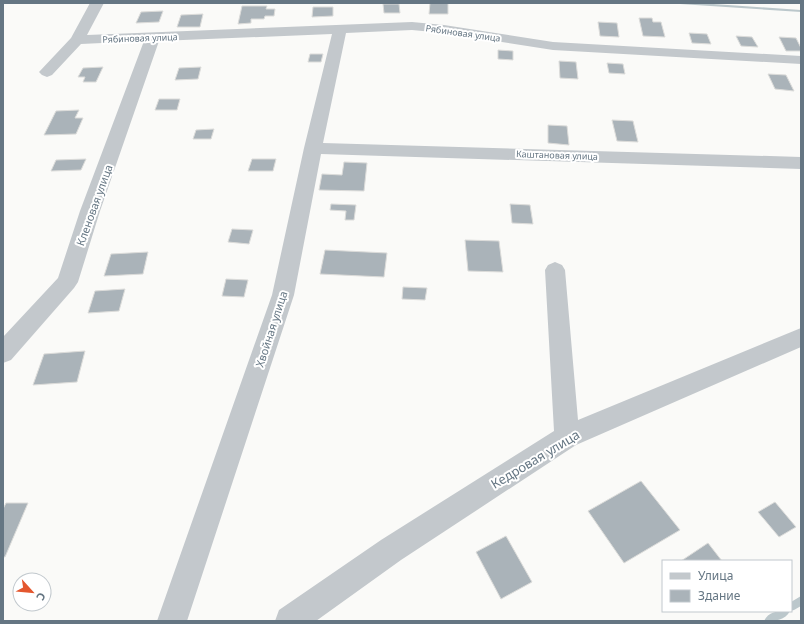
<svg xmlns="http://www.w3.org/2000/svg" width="804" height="624" font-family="'Noto Sans',sans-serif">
<rect width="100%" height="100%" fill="#fafaf8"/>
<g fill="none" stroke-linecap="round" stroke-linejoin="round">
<path fill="#bbc7cb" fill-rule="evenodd" d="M678,3H699L801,10V12L680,4Z
M801,596V606L794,610L790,611C785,621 774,621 764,621C769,610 781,611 791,611V602Z"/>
</g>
<path fill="#aab3b9" stroke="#dcdcda" d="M430,3H448V14H429Z
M383,4H399L400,13H384Z
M242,6H267L266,9H275L274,16H265L264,19H251V23L238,24Z
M313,7H333V16L312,17Z
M163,11L159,22L136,23L141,12Z
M203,14L200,27H177L181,15Z
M639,18H652L653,22H661L665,37L643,36Z
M598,22L617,23L619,37L600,36Z
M689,33L707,34L711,44L692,43Z
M736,36L752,37L758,47L741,46Z
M779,37L796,38L801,48V51H786Z
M498,50L513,51V60L498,59Z
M310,54H323L321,62H308Z
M559,61L576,62L578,79L560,78Z
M607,63L623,64L625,74L609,73Z
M103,67L96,82H83L85,77H78L83,68Z
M201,67L198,79L175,80L179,68Z
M768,74L786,75L794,91L775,89Z
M159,99H180L177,110H155Z
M79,110L75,118H83L76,134L44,135L56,111Z
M612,120L633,121L638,142L617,141Z
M548,125L567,126L569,145L548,143Z
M214,129L211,139H193L196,130Z
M86,159L81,170L51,171L56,160Z
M252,159H276L273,171H248Z
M344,162L367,163L364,191L319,190L322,174L342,175Z
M331,204L356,205L354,220H345L346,211L330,210Z
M510,204L530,205L533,224L512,223Z
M232,229L253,230L249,244L228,242Z
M465,240L499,241L503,272L468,271Z
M325,250L387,253L384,277L320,274Z
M148,252L143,274L104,276L111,254Z
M226,279L248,280L244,297L222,296Z
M403,287L427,288L425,300L402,299Z
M125,289L119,311L88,313L95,291Z
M85,351L77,382L33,385L44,354Z
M641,481L680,530L624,563L588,511Z
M775,502L796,527L779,537L758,512Z
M6,503H28L5,557H3V509Z
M506,536L532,582L501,599L476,552Z
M708,543L722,561H681Z"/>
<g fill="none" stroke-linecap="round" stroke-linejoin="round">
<path fill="#c3c8cc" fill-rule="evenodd" d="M90,3H104L87,35L412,22L444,25L553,42L801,56V64L553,50L444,33L412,30L346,33L323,143L801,157V169L321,154L294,295L187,621H157L272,295L304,148L332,34L159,41L100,211L78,282L74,288L11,360L3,363V337L58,278L80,211L144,41L81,44L52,75L47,77L42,75L39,72L71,38Z
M555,262L562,265L565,270L578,420L801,328V347L576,445L401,560L316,621H275L279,610L381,540L554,431L545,270L548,265Z"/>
</g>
<g text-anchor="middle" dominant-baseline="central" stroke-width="4" stroke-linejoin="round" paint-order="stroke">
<g font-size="9" fill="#657683" stroke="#fff">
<text transform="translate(463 33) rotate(8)">Рябиновая улица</text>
<text transform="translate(140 38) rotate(-2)">Рябиновая улица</text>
<text transform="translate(557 155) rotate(2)">Каштановая улица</text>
</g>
<g font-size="11" fill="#657683" stroke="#fff">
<text transform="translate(94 205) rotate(-70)">Кленовая улица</text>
<text transform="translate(271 329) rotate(-72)">Хвойная улица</text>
</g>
<g font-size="13" fill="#657683" stroke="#fff">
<text transform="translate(535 459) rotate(-31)">Кедровая улица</text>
</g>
</g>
<rect width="804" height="624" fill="none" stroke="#657683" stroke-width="8"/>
<rect x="662" y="560" width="130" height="52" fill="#ffffff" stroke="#c1c8cd"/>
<rect x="670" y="573" width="20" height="6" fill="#c3c8cc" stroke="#c1c8cd"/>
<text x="698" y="580" font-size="12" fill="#657683">Улица</text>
<rect x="670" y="590" width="20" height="12" fill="#aab3b9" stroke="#c1c8cd"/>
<text x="698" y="600" font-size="12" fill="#657683">Здание</text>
<g transform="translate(32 592) rotate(117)"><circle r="19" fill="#ffffff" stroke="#c1c8cd"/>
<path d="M0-3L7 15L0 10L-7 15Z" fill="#e4572e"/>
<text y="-6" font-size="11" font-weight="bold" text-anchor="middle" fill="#657683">С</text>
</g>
</svg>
